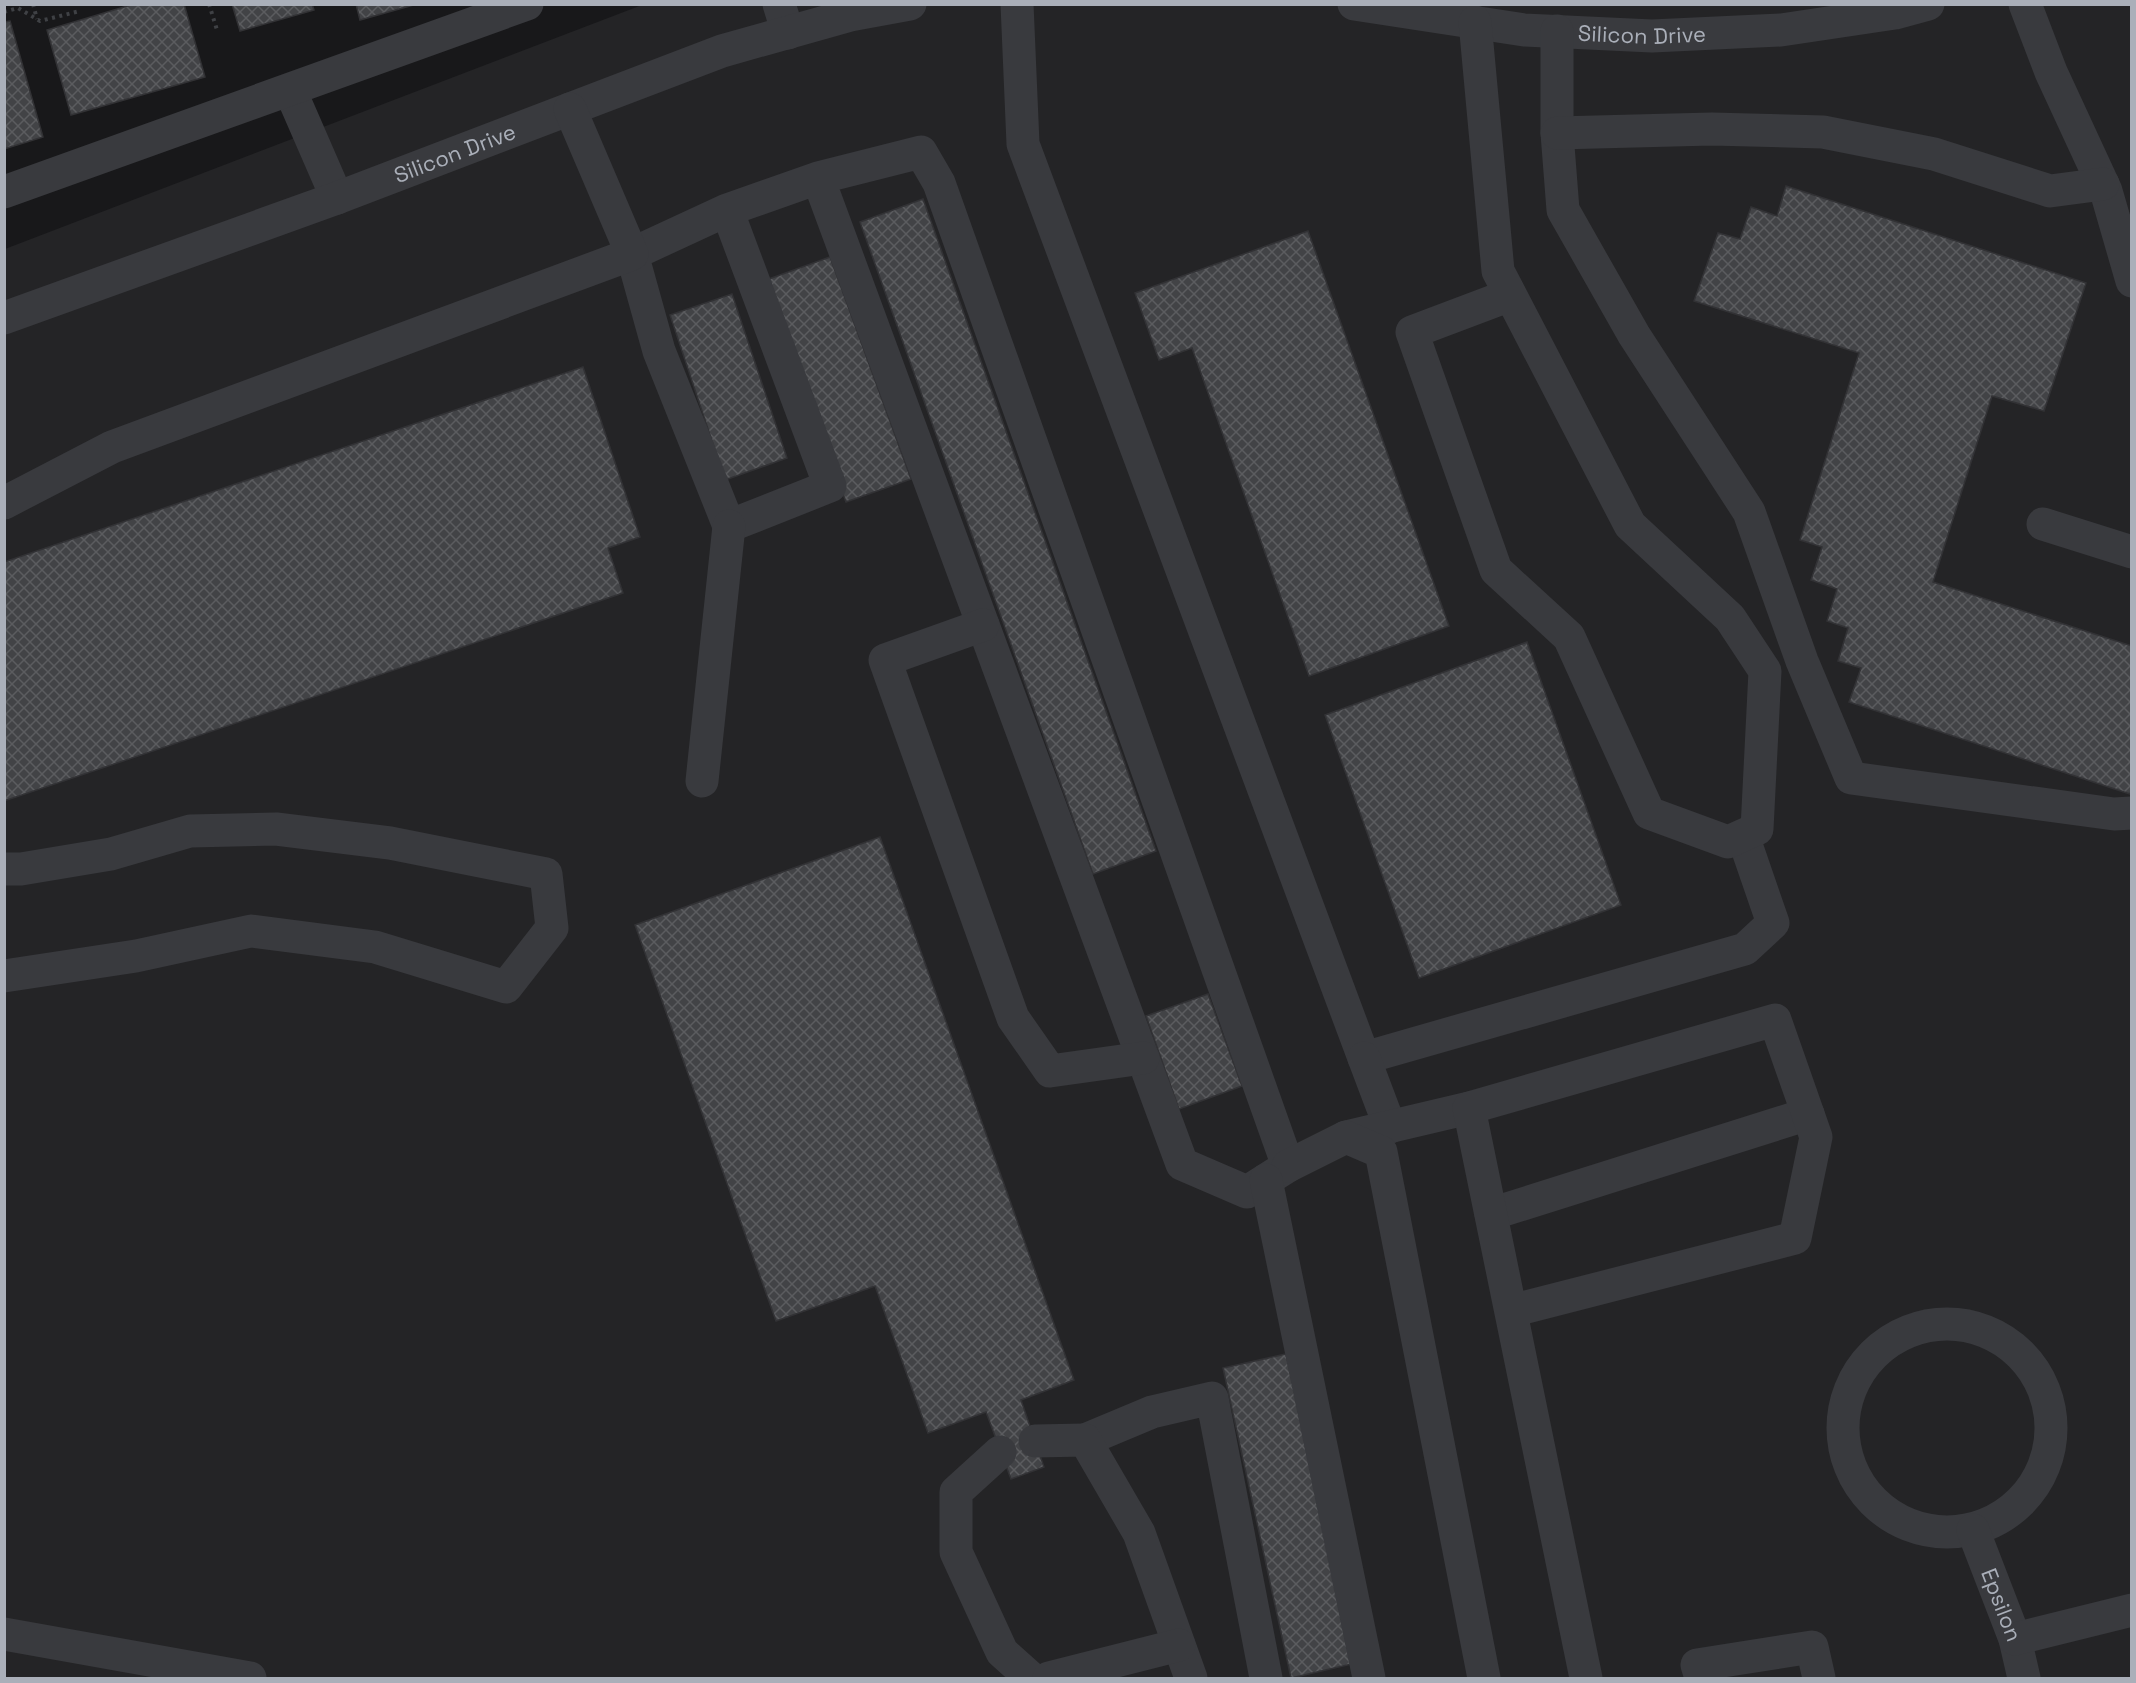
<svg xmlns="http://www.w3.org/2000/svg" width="2136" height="1683" font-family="'Space Grotesk',sans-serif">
<defs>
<pattern id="building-cross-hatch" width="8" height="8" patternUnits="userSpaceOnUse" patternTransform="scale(1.5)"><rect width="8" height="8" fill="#424346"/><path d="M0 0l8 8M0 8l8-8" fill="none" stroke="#5b5c5f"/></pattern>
</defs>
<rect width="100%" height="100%" fill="#18181a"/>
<path fill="#242426" d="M642,5H2131V1678H5V249Z"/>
<path fill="url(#building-cross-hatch)" stroke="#323235" stroke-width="1.5" d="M134,4H184L205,77L71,115L47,30Z
M232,4H312L314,10L240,31Z
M356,4H417L360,20Z
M10,21L43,137L4,149V22Z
M1786,186L2086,283L2044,411L1992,396L1933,582L2132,646V788L2130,794L1849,702L1861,668L1838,661L1848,628L1827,621L1837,589L1811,580L1822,547L1800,540L1859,353L1694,301L1718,233L1740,239L1751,207L1777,216Z
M923,199L1156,851L1093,874L860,222Z
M1308,231L1449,626L1309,676L1192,348L1159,360L1135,293Z
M830,257L911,479L846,502L766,280Z
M732,294L787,458L725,480L670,315Z
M583,367L640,537L608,548L623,593L4,801V562Z
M1527,642L1621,905L1419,978L1325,715Z
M880,837L1074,1380L1021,1400L1044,1467L1011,1479L986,1412L928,1433L875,1286L776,1321L635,925Z
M1208,994L1242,1086L1179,1109L1146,1016Z
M1286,1354L1356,1663L1291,1678L1223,1368Z"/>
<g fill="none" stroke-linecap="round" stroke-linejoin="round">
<path stroke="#3f4145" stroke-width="4" stroke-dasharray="3 4.5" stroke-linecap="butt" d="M33,4L37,19
M209,4L217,30
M4,12L18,8L40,21L80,11"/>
<g stroke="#393a3e" stroke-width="33">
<path d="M779,4L788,33"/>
<path d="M1017,4L1023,144L1364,1058L1745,949L1773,923L1743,836"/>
<path id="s1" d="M1354,4L1524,30L1652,36L1781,30L1895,13L1928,4"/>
<path d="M2025,4L2051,72L2106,191L2132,281"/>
<path d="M1475,22L1498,271L1630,525L1730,618L1765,671L1757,829L1728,842L1649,813L1569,637L1496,570L1412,332L1510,295"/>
<path d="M1557,31V133L1563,210L1634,335L1749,512L1802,661L1851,778L2114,814L2132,813"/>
<path d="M290,90L337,198"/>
<path d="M1557,133L1712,129L1823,132L1934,154L2050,191L2103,184"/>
<path d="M4,192L527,4"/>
<path d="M727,210L632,254L659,351L729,526L830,486L727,210L818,178L1182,1164L1247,1192L1288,1166L939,183L921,152L818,178"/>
<path id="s2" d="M4,318L337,198L722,51L850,15L910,4"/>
<path d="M4,503L112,447L632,254L570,109"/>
<path d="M2043,524L2132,552"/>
<path d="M983,625L885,660L1013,1018L1050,1071L1143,1058"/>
<path d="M702,781L729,526"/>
<path d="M4,869H21L111,854L190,831L276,829L390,843L546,874L552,928L506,987L375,947L251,931L136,956L4,976"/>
<path d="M1364,1058L1390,1127"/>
<path d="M1346,1137L1469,1108"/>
<path d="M1288,1166L1346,1137L1381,1152L1484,1678"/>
<path d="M1266,1180L1369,1678"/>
<path d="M1491,1214L1808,1114"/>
<path d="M1511,1311L1795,1238L1816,1137L1775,1020L1469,1108L1586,1678"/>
<circle cx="1947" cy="1428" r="104"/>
<path d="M1085,1440L1152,1412L1212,1398L1266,1678"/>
<path d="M1035,1441L1085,1440L1139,1533L1191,1678"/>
<path d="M1000,1452L956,1492V1552L1002,1652L1031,1678"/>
<path id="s3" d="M1973,1530L2015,1639L2024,1678"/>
<path d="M4,1634L250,1678"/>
<path d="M2015,1639L2132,1610"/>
<path d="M1049,1678L1179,1645"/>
<path d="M1701,1678L1697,1665L1812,1647L1819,1678"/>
</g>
</g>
<g text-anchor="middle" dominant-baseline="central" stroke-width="5" stroke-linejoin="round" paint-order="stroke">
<g font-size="22" fill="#aaafb9" stroke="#121315">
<text stroke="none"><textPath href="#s1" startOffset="290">Silicon Drive</textPath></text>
<text stroke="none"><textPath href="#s2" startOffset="480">Silicon Drive</textPath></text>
<text stroke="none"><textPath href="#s3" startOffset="80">Epsilon</textPath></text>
</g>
</g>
<rect width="2136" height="1683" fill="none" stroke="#aaafb9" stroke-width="12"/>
</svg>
